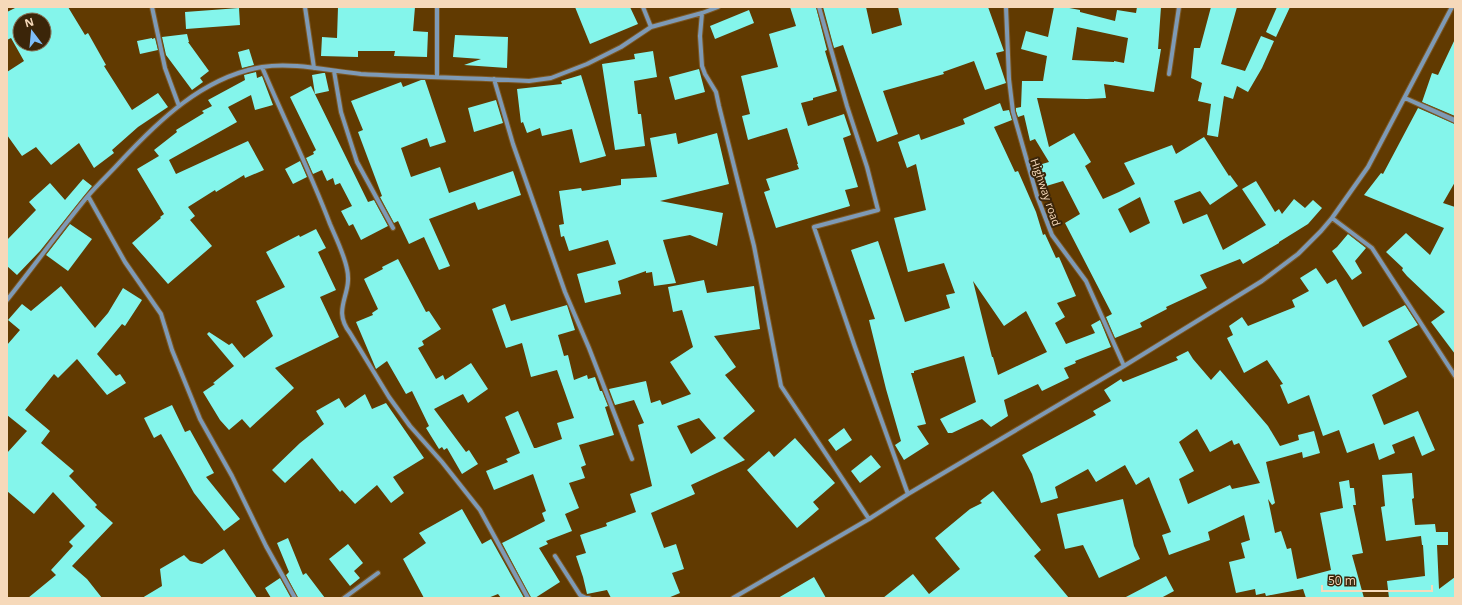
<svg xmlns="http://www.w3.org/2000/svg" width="1462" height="605" font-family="'Open Sans',sans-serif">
<rect width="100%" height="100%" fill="#613a01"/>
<path fill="#84f5eb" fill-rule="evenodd" d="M17,7H68L85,35L88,33L106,65L104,66L132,110L158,93L168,107L138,127L112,150L114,153L94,168L79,143L51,165L36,147L22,156L7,135V72L24,61L11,38L7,40V12ZM20,20H44V44H20Z
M338,7H415L413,31L428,32L427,57L394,56L395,51H358V57L321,56L322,37L337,38Z
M575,7H630L638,24L590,44Z
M790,7H816L827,50L825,51L837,91L813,98V100L801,103L808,126L844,114L851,135L843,138L858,187L845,190L850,206L776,228L764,192L770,190L766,179L799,169L797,164H798L787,128L748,140L742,116L750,114L741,76L778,67L769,34L796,26Z
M823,7H866L872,34L902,25L898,7H988L1004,51L996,53L1006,83L985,90L974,61L943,72L944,74L883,91L898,134L877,142L843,45L834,48Z
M1054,7H1064L1080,10V12L1115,21L1117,10L1136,13L1137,7H1161L1158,49H1161L1154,92L1104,84L1106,98L1087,99L1037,98L1049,147L1074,133L1091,162L1085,166L1103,199L1119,192L1135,184L1124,163L1172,145L1176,154L1204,137L1229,176L1230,175L1238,186L1210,205L1200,191L1174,201L1183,224L1207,214L1223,250L1266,225L1242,189L1256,181L1275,212L1279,209L1282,214L1294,199L1305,208L1313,200L1322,208L1308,224L1279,242V243L1243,264L1240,259L1200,275L1207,288L1166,307L1167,309L1140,323L1142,327L1115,338L1106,317L1112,314L1065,223L1080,214L1063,181L1043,187L1032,167L1049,162L1035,139L1030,141L1024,115L1018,117L1016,111V108L1021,107L1022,81H1043L1047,56L1021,49L1026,31L1048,37ZM1077,27L1128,38L1124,63L1114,61V62L1072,60ZM1140,197L1150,223L1130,233L1118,209Z
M1211,7H1237L1221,64L1245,71L1261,36L1274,41L1262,68L1248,92L1237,86L1233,99L1224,96L1218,137L1207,135L1211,104L1198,101L1202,83L1191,78L1194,48H1200Z
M1277,7H1290L1276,37L1266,32Z
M239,8L240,25L186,29L185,12Z
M749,10L754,23L715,39L710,26Z
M187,34L189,42H188L209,71L200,78L203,82L192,90L166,55L162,37Z
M455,35L508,37L507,68L464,65L481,59L453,57Z
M152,38V39L155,38L158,50L140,54L137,41Z
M1455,39V116L1422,102L1432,73L1438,75Z
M249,49L254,65L242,68L238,52Z
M653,51L657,77L634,81L638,114H641L645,146L615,150L602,64L635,59L634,54Z
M699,69L705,92L675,100L669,77Z
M256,72L257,78L262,76L273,105L255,110L251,95L228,107L237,122L169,160L176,174L248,141L264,170L245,178L244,175L216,192L215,190L188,207L195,216L190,220L212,246L168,284L132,243L161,218L160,217L164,214L137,169L159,156L154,150L177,132L176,130L204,113L202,111L212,106L208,100L245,80L244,75Z
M323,73H325L329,91L315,94L312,75Z
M581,75L606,156L580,163L572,129L542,136L540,128L527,133L523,122L521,123L517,89L562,84L561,81Z
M421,80H425L446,142L430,147L427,138L401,148L411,177L440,167L449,193L513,171L521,195L478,210L475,202L429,219L450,266L439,270L424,237L409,244L398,221L394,223L380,197L382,196L358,132L363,130L351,101L401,82L403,87Z
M311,86L368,202L374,200L388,226L361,240L353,224L349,226L341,211L352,206L340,183L335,185L333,178L327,181L322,170L313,174L306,158L314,154L313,152L316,150L290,97Z
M496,100L503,123L474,132L468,108Z
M1000,103L1003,111L1009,110L1012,120L994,127L1015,172L1018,171L1036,212L1043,235L1045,234L1056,258L1059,257L1076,296L1057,303L1065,317L1055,323L1066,344L1095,333L1091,325L1100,320L1111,347L1075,361L1076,363L1064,368L1069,378L1042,391L1038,384L1004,400L1008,416L991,427L982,419L952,433H948L940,419L976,402L964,356L914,371V373H911L926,424L917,426L929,444L904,460L895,445L901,441L886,389L869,320L875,319L851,250L878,241L905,322L950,308L946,295L955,293L944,263L908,272L894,218L926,210L916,164L907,168L898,142L919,134L921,140L965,124L963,119ZM973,281L1004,326L1026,311L1047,352L998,375L993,357H992Z
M1418,108L1455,124V182L1443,203L1455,207V354L1431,322L1445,312L1407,276L1402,270L1403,268L1386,252L1406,233L1430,255L1444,228L1364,195L1381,173L1383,174Z
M676,133L678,144L717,133L729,184L660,201L723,213L717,246L690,235L663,240L676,283L654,286L652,272L646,273V271L618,281L621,294L585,303L577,274L616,264L608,240L569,251L564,236L561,237L559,225L564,224L559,191L581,188L582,191L621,185V179L657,177L650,138Z
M300,161L307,177L293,184L285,169Z
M83,179L92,186L40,251L17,275L7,266V240L36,210L29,202L50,183L65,200Z
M70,224L92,239L68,271L46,255Z
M316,229L326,248L318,252L336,290L320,297L339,337L275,368L294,388L250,428L242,419L229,430L220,420L203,392L215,384L213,383L234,366L207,334L209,332L229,345L232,343L244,358L273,336L256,301L285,287L266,252L299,235L300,237Z
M1348,234L1366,248L1355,261L1362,273L1352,280L1332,251L1337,247Z
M398,259L426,312L429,311L441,329L422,341L424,345L418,348L436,379L443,375L445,380L471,363L488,389L468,403L463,394L434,409L466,452L469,450L478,464L462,474L447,448L444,450L442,447L439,449L426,428L429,426L412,391L406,394L387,361L376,369L356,322L373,315L372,313L378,309L364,279L383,269L382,267Z
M1316,268L1327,284L1336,279L1363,327L1405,305L1418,325L1388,341L1407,377L1372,395L1384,425L1418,411L1435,450L1422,456L1414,436L1392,445L1395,453L1379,460L1374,443L1347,453L1339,430L1323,436L1309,395L1288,404L1280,385L1283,384L1267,360L1244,373L1227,338L1233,335L1229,326L1242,317L1248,326L1295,307L1292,300L1309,291L1300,278Z
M704,280L707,293L754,286L760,329L714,336L736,367L725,375L755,411L723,438L745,460L691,485L695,494L651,513L664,548L676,544L684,569L672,573L680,593L668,598H611L607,590L587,594L583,577L576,556L586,553L580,535L607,526L606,523L636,512L630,494L652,486L638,425L644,423L634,400L615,405L609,389L646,381L651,403L660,400L662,405L691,394L670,362L693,347L682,310L673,312L668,287ZM699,418L716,438L691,454L677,426Z
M61,286L95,328L108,313L123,288L142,300L125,326L122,324L97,354L116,376L120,374L126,383L107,395L77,359L58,378L54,374L25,410L50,431L41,443L74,471L69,476L97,505L95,507L113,523L72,566L87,579L102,598H28L56,575L51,570L73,546L69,542L85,526L53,492L34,514L7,491V453L27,431L7,415V345L20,330L8,320L22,304L31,311Z
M505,304L511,321L567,305L575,330L558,335L564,356L568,355L574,380L587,375L588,379L595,377L600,391H602L608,406L605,407L614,435L579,445L586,465L581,467L585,478L569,483L579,508L565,514L572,531L546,541L548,544L539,548L560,582L535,598H531L502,543L545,521L542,513L546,511L533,474L494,490L486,471L508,462L506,459L520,453L505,417L518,411L534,448H536L562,439L557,423L574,418L557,370L531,377L522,343L506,348L492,309Z
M1188,351L1193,359L1211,380L1220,370L1268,426L1280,446L1299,440L1298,435L1314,431L1320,453L1303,458L1302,452L1266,462L1275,503L1272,505L1268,499L1275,533L1281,531L1287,549L1291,548L1297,579L1331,570L1320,513L1343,508L1339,482L1349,480L1350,488H1354L1356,505H1353L1363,553L1352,555L1364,598H1306L1303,589L1266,596L1265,593L1256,595L1255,589L1236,593L1229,562L1245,558L1241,543L1250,540L1244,515L1208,532L1210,540L1169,555L1162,535L1171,532L1149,477L1136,485L1125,465L1096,482L1088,469L1055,487L1058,498L1041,503L1032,474L1022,455L1096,415L1093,411L1111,401L1104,390L1121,379L1123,382L1178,360L1176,357ZM1197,429L1210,452L1232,440L1234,445L1239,443L1260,483L1232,489L1230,485L1188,504L1179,479L1194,471L1179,442Z
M365,394L372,409L386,403L424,458L393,477L404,493L391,503L377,485L355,504L342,490L340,492L312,458L285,483L272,470L300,443L324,424L316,411L339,398L345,408Z
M172,405L185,432L190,430L214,473L206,477L240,519L224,531L194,493L161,434L154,438L144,418Z
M844,428L852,440L836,451L828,440Z
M795,438L835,483L813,502L819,509L797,528L747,470L769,451L774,457Z
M871,455L881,467L860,483L851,471Z
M1412,473L1414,498L1412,499L1415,525L1435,524L1436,532H1448V545H1437L1439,589L1455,577V598H1389L1387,581L1425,576L1423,545H1422L1421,536L1386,541L1381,507L1385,506L1382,475Z
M993,491L1041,550L1034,556L1069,598H883L913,574L929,594L960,569L935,538L970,509L982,503L980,501Z
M1123,499L1134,546L1140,559L1099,578L1083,545L1065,549L1057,514Z
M462,509L482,544L491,539L524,598H501L498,594L488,598H424L403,559L426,543L419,533Z
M288,538L303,575L306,573L325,598H298L286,575L289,572L277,543Z
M348,544L363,563L354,571L360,578L350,586L329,559Z
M224,549L257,598H142L162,586L160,569L184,555L190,561L202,564Z
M1166,576L1174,591L1161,598H1124Z
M814,577L826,598H778Z
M280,578L291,598H271L265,588Z"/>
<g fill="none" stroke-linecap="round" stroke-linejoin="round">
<g stroke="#7c5722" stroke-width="6">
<path id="street" d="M152,7L165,68L179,106
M305,7L314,68
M437,7V76
M643,7L651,27
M819,7L847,106L867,167L878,210L814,227L855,347L908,494
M1006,7L1009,79L1013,112L1037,196L1052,235L1086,281L1124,366
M702,13L700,36L702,66L705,74L716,92L719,106L754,246L781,386L869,519
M262,67C284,119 310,171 330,224C336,238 344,254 347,269C353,295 331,308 350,333L389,397L410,426L442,462L480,510L528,598
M334,71L341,112L357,162L393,228
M1169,74L1179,7
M494,79L513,144L565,292L589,348L632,459
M1455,120L1405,98L1455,121
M88,196L125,262L161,314L172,350L200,419L232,476L266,546L295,598
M1332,218L1372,248L1455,376
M7,300C34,266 60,230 87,197C97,185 109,174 119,163C158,121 203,77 262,67C294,62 329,71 361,74C417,77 473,78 529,81L551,78L587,64L621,47L651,27L702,13L718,7
M555,556L580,595L586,598H589
M344,598L378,573
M733,598L869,519L908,494L1124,366L1262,281L1298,254L1321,231L1332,218L1368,167L1452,7"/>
</g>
<use href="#street" stroke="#7e9ab6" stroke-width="4"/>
</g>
<g text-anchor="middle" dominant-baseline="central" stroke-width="4" stroke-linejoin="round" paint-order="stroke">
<g font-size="11" fill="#f6d9ba" stroke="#3b2509">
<text transform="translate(1046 192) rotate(71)">Highway road</text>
</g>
</g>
<rect width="1462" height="605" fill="none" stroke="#f6d9ba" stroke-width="16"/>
<g transform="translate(32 32) rotate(344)"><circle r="19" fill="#3b2509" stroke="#866d50"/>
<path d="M0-3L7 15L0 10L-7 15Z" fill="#7ebdf9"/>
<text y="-6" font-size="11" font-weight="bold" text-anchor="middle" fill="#f6d9ba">N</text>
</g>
<path d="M1322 585v6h110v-6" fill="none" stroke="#f6d9ba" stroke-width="2"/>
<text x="1328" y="585" font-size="12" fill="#f6d9ba" stroke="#3b2509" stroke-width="3" paint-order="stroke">50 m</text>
</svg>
